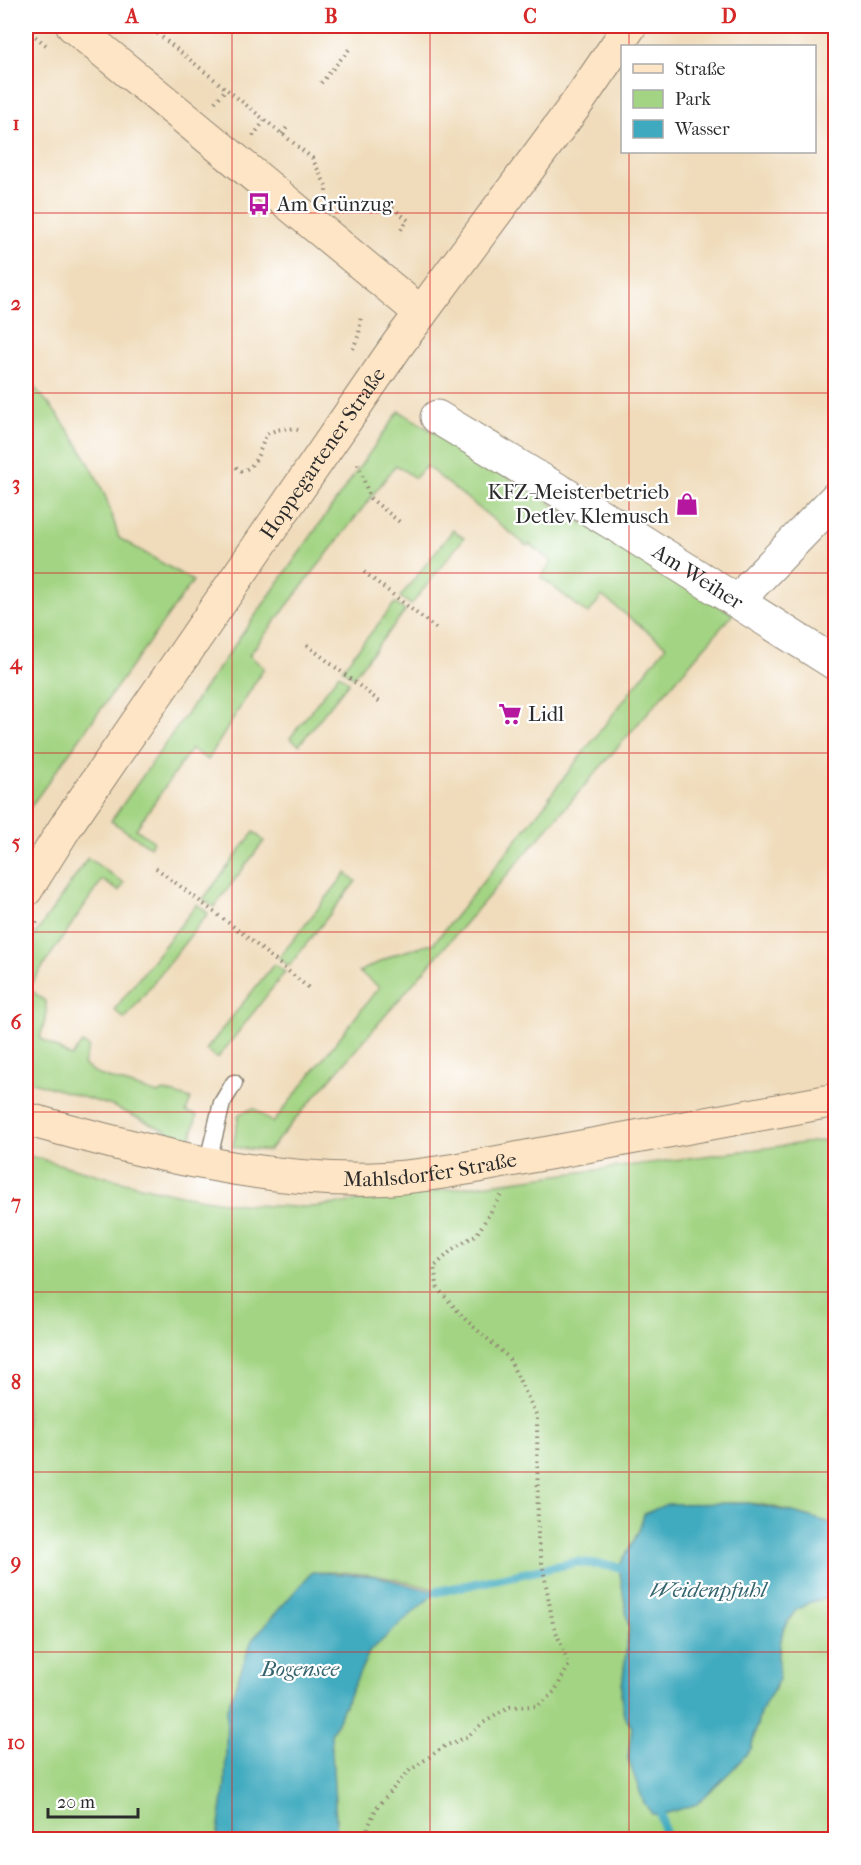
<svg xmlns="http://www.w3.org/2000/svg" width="861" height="1865" font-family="'IM FELL French Canon',serif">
<rect width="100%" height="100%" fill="#fff"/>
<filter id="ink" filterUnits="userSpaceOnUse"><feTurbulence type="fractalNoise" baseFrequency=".0167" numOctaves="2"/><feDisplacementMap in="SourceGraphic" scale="12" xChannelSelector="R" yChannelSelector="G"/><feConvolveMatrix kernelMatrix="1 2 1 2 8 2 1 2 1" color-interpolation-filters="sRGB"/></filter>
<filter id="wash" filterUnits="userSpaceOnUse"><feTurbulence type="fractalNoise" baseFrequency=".008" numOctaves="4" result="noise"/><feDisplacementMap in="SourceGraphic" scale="24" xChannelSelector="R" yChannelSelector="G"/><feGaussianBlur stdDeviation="1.35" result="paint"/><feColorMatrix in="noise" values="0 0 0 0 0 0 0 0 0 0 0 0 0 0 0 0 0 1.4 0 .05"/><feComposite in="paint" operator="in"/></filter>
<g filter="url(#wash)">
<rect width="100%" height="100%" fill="#f0dcbb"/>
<path fill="#a3d483" stroke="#678057" stroke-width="1.5" d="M26,379C59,412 85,451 104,493C110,507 114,523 119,538L193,581L26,813Z
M399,411L733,614L268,1151L233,1147L239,1114L254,1108L273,1123L379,987L359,972L396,954L434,943L550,798L549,797L666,646L602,596L588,614L541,577L552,562L529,544L527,546L426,466L415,478L396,465L249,655L264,668L208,760L191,749L136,829L153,841L150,847L111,821Z
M453,530L464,538L411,605L400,597Z
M395,603L405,611L353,677L342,669Z
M339,674L349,682L299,745L290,738Z
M254,832L264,841L214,907L203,899Z
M88,858L124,883L119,891L102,880L28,988L45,1001L47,1013L40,1038L71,1057L82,1043L89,1047L83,1065L99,1075L158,1094L164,1091L191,1099L186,1112L197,1115L191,1138L169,1132L112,1106L26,1080V948Z
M346,873L356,881L289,966L279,958Z
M197,904L208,913L125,1019L114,1010Z
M274,964L285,972L217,1059L206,1050Z
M835,1139V1524C806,1517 776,1504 746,1503C712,1501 678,1509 644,1514L639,1531L619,1567L629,1629L621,1694L624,1716L632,1726L628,1759L751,1749L760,1713L779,1679L778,1657L783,1629L795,1611L808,1603L835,1595V1839H337L331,1735L369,1652L436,1590C395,1577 354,1569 312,1573L225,1785L217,1839H26V1155C89,1172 152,1192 217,1201C249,1206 281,1207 313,1207Z"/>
<path fill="#3faabf" stroke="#356a75" stroke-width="1.5" d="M747,1503L792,1512L835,1524V1595L808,1603L795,1611L783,1629L778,1657L779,1679L760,1713L751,1749L734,1768L697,1804L661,1815L652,1814L644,1803L628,1759L632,1727L624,1716L621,1694L629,1629L619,1567L639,1531L644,1514L667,1504Z
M312,1572L375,1576L436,1592L369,1652L331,1735L337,1839H217L225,1785L227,1709L252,1640Z"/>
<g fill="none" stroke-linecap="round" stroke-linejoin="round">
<path stroke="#3faabf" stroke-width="9" d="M436,1592L577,1562L619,1567
M661,1815L666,1840"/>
</g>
</g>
<g filter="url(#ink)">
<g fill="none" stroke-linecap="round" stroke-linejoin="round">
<g stroke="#8e8473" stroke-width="19">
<path id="lane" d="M207,1165L222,1103L234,1083"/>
</g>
<g stroke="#8e8473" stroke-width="35">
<g id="street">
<path id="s1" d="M437,417L621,528L836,664"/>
<path d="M741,603L751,586L836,498"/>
</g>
</g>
<g stroke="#8e8473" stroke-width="35">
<g id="secondary">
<path d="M73,26L421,313"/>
<path id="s2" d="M26,890L68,823L398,344L580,99L630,26"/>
<path id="s3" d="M26,1119C140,1150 255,1182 374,1179C433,1177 496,1162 554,1152C648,1134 742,1117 836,1100"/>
</g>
</g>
<path stroke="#8e8473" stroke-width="4" stroke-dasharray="1.5 4.5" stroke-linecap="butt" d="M148,26L312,158L326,186V195
M26,29L46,45
M321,83L351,47
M215,102L226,89
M282,134L288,126
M253,136L265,120
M388,204L408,220L400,231
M353,349L359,334L361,315
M358,464L370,498L402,524
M236,467L241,471C257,468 260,447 267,434C276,429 291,426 300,431
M364,572L438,630
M307,645L380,702
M156,868L242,933L310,989
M26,938L39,919
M363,1840L376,1808L409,1771L445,1746L467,1737L483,1723L510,1707L538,1706L555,1691L569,1665L553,1624L538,1540L537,1416L508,1357L466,1320L438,1289L434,1267L453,1249L477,1234L501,1195"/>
<use href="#lane" stroke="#fff" stroke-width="16"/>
<use href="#street" stroke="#fff" stroke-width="33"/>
<use href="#secondary" stroke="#fee5c5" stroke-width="33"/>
</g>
</g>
<path fill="none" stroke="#d62828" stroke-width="1.5" stroke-opacity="0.55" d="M232,26V1840M430,26V1840M629,26V46M629,152V1840M26,213H836M26,393H836M26,573H836M26,753H836M26,932H836M26,1112H836M26,1292H836M26,1472H836M26,1652H836"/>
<defs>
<g id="bus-bare" transform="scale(1.8)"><path d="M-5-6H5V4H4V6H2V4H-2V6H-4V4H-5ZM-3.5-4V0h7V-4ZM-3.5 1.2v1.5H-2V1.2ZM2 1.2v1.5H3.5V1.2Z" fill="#b5179e" stroke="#fff" stroke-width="2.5" paint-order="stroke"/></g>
<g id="shop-bare" transform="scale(1.8)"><path d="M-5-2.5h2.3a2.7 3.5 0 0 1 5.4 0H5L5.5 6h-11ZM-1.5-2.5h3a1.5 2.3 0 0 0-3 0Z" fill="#b5179e" stroke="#fff" stroke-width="2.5" paint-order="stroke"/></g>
<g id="supermarket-bare" transform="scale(1.8)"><path d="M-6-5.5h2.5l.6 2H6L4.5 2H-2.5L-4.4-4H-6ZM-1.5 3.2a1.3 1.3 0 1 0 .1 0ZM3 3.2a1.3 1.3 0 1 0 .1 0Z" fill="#b5179e" stroke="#fff" stroke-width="2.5" paint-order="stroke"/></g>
</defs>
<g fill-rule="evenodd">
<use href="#bus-bare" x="259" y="204"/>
<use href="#shop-bare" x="687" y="504"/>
<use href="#supermarket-bare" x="510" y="714"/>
</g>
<g text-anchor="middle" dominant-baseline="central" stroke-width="4.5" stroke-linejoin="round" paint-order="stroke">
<g font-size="21" fill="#2b2b2b" stroke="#fff" text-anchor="start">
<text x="277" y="204">Am Grünzug</text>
<text x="669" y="492" text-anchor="end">KFZ-Meisterbetrieb<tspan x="669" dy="24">Detlev Klemusch</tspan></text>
<text x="528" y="714">Lidl</text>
</g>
<g font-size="21" fill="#2b2b2b" stroke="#fff">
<text stroke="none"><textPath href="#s2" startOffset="528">Hoppegartener Straße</textPath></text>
<text stroke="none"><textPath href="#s1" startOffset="306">Am Weiher</textPath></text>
<text stroke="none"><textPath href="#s3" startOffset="411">Mahlsdorfer Straße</textPath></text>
</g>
<g font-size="22" font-style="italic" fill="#34646e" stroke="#fff">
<text x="708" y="1590">Weidenpfuhl</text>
<text x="300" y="1669">Bogensee</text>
</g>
</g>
<rect width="861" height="1865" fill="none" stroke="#fff" stroke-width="66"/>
<rect x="621" y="45" width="195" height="108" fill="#ffffff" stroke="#aaaaaa" stroke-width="1.5"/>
<rect x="633" y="64" width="30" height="9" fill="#fee5c5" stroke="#aaaaaa" stroke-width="1.5"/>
<text x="675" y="75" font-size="18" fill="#2b2b2b">Straße</text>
<rect x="633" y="90" width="30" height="18" fill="#a3d483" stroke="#aaaaaa" stroke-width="1.5"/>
<text x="675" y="105" font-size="18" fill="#2b2b2b">Park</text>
<rect x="633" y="120" width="30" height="18" fill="#3faabf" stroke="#aaaaaa" stroke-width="1.5"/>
<text x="675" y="135" font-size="18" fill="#2b2b2b">Wasser</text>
<path d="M48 1808v9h90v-9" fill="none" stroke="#2b2b2b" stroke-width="3"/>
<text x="57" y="1808" font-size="18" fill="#2b2b2b" stroke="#ffffff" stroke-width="4.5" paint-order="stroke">20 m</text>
<rect x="33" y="33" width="795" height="1799" fill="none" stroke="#d62828" stroke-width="2"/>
<g font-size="20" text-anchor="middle" font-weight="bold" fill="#d62828">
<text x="132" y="23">A</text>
<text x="331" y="23">B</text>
<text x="530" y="23">C</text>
<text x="729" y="23">D</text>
<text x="16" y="130">1</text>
<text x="16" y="310">2</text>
<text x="16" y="490">3</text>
<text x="16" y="669">4</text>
<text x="16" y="849">5</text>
<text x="16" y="1029">6</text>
<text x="16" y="1209">7</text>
<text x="16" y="1389">8</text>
<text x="16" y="1569">9</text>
<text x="16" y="1749">10</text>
</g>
</svg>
